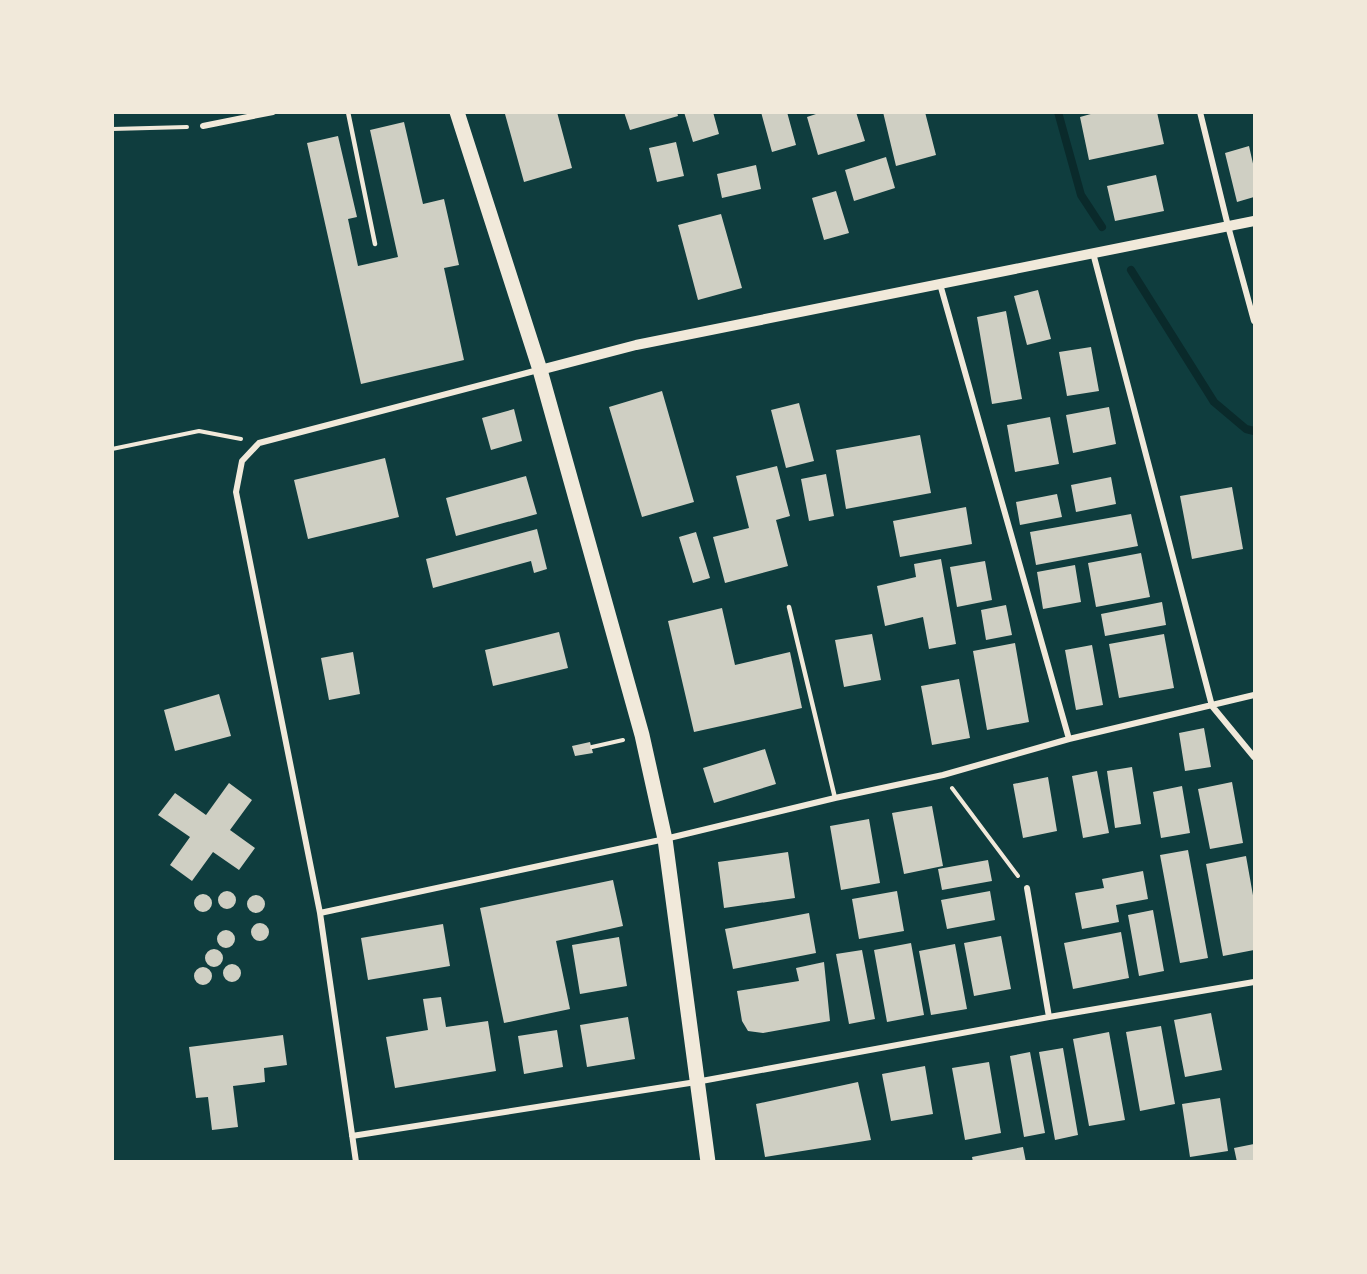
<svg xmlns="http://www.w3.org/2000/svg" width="1367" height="1274" font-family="'Varela Round',sans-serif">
<rect width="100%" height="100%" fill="#0f3d3e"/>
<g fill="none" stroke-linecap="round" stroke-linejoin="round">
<path stroke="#0a2a2b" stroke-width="8" d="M1058,112L1081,195L1102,227
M1131,270L1214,402L1246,429L1254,431"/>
</g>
<path fill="#cfcfc3" d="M512,112H557L572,168L524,182L505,114Z
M624,112H677L678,116L630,130Z
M684,112H713L719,134L693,142Z
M761,112H787L796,145L772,152Z
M822,112H856L865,141L818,155L807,117Z
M883,112H925L936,155L896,166Z
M1098,112H1157L1164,144L1089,160L1080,117Z
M404,122L423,204L444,199L459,265L444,268L464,360L361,384L307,143L338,136L357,217L348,219L358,266L398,257L370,130Z
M676,142L684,176L657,182L649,148Z
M1249,146L1254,168V197L1237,202L1225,153Z
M886,157L895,188L854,201L845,170Z
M756,165L761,189L722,198L717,174Z
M1156,175L1164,211L1115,221L1107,186Z
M836,191L849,233L824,240L812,198Z
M721,214L742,288L698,300L678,225Z
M1038,290L1051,339L1027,345L1014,296Z
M1006,311L1022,399L992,404L977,317Z
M1091,347L1099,391L1067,396L1059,352Z
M662,391L694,502L642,517L609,407Z
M799,403L814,461L786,468L771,410Z
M1109,407L1116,444L1073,453L1066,415Z
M514,409L522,441L491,450L482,418Z
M1050,417L1059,464L1015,472L1007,425Z
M920,435L931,493L846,509L836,450Z
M385,458L399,517L308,539L294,480Z
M777,466L790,516L776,520L788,566L725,583L713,537L749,528L736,476Z
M826,474L834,516L809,521L801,479Z
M526,476L537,514L456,536L446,498Z
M1111,477L1116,504L1076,512L1071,485Z
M1232,487L1243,549L1192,559L1180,496Z
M1057,494L1062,517L1020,525L1016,502Z
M966,507L972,544L900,557L893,521Z
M1131,514L1138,546L1036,565L1030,532Z
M537,529L547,569L534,573L531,561L433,588L426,559Z
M696,532L710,578L693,583L679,537Z
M1141,553L1150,597L1096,607L1088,563Z
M941,559L956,644L929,649L923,617L885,626L877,586L916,577L914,564Z
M985,561L992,600L957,607L950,567Z
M1075,565L1081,602L1043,609L1037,572Z
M1162,602L1166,625L1105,636L1101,614Z
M1006,605L1012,635L986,640L981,610Z
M722,608L735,665L790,652L802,708L694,732L668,621Z
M559,632L568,668L493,686L485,650Z
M872,634L881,680L844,687L835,640Z
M1164,634L1174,688L1119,698L1109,644Z
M1015,643L1029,722L987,730L973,651Z
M1092,645L1103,705L1076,710L1065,650Z
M353,652L360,694L329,700L321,658Z
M959,679L970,738L932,745L921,686Z
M219,694L231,736L175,751L164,710Z
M1204,728L1211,767L1185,771L1179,733Z
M590,742L593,753L575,756L572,746Z
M765,749L776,784L714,803L703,768Z
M1132,767L1141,824L1115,828L1107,771Z
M1097,771L1109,833L1083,838L1072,776Z
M1048,777L1057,831L1023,838L1013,784Z
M1232,782L1243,843L1210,849L1198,789Z
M229,783L252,800L230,830L255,848L239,870L213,852L192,881L170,865L190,837L158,815L175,793L206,815Z
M1182,786L1190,833L1161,838L1153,792Z
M932,806L943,866L904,874L892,813Z
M869,819L880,883L841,890L830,826Z
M1188,850L1208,958L1180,963L1160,855Z
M788,852L795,898L724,908L718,862Z
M1246,856L1254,901V950L1223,956L1206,864Z
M988,860L992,881L942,890L938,869Z
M1143,871L1148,899L1116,905L1119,922L1082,929L1075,893L1104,888L1102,879Z
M613,880L623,926L556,941L570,1009L504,1023L480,908Z
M897,891L904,931L859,939L852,899Z
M990,891L995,920L947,929L941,900Z
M218 900a9 9 0 1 1 18 0a9 9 0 1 1-18 0Z
M194 903a9 9 0 1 1 18 0a9 9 0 1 1-18 0Z
M247 904a9 9 0 1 1 18 0a9 9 0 1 1-18 0Z
M1153,910L1164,971L1139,976L1128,915Z
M809,913L816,953L733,969L725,929Z
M251 932a9 9 0 1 1 18 0a9 9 0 1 1-18 0Z
M443,924L450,966L368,980L361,938Z
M217 939a9 9 0 1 1 18 0a9 9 0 1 1-18 0Z
M1121,932L1129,978L1073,989L1064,943Z
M1001,936L1011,989L974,996L964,943Z
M619,937L627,986L580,994L572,945Z
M911,943L924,1015L887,1022L874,950Z
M955,944L967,1009L931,1015L919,951Z
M205 958a9 9 0 1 1 18 0a9 9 0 1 1-18 0Z
M862,950L875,1019L849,1024L836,954Z
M824,962L830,1021L763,1033L748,1031L742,1021L737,991L799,981L796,968Z
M223 973a9 9 0 1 1 18 0a9 9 0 1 1-18 0Z
M194 976a9 9 0 1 1 18 0a9 9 0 1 1-18 0Z
M441,997L446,1027L488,1021L496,1071L395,1088L386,1037L428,1030L423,999Z
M1211,1013L1222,1070L1185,1077L1174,1020Z
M628,1017L635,1059L587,1067L580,1025Z
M1161,1026L1175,1104L1140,1111L1126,1032Z
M557,1030L563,1067L524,1074L518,1036Z
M1109,1032L1125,1120L1089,1126L1073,1039Z
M283,1035L287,1065L264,1068L265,1082L233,1086L238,1127L212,1130L208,1097L196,1098L189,1047Z
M1063,1048L1078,1135L1055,1140L1039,1052Z
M1030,1052L1045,1133L1024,1137L1010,1056Z
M989,1062L1001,1133L965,1140L952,1068Z
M925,1066L933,1114L891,1121L882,1074Z
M858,1082L871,1140L765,1157L756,1104Z
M1220,1098L1228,1151L1190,1157L1182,1104Z
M1254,1144V1162H1237L1234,1148Z
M1023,1147L1026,1162H973L972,1157Z"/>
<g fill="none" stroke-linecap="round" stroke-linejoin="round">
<path stroke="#f1e9da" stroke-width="4" d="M112,129L187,127
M112,449L199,431L241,439
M592,747L623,740
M952,788L1018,876"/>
<path stroke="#f1e9da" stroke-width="4.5" d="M348,112L375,244
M789,607L835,798"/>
<path stroke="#f1e9da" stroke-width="6" d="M1200,112L1228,226L1254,321
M203,126L273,112
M1093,253L1212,706L1254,757
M940,284L1069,739
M1027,888L1049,1017
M320,913L665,839L835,798L943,775L1069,739L1254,695
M352,1136L696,1082L1049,1017L1254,982
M356,1162L320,913L236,492L242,461L259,443L538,370"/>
<path stroke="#f1e9da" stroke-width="10" d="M540,370L636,345L1254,221"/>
<path stroke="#f1e9da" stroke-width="15" d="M457,112L540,370L642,735L665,839L708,1162"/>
</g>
<rect width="1367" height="1274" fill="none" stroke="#f1e9da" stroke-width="228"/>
</svg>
